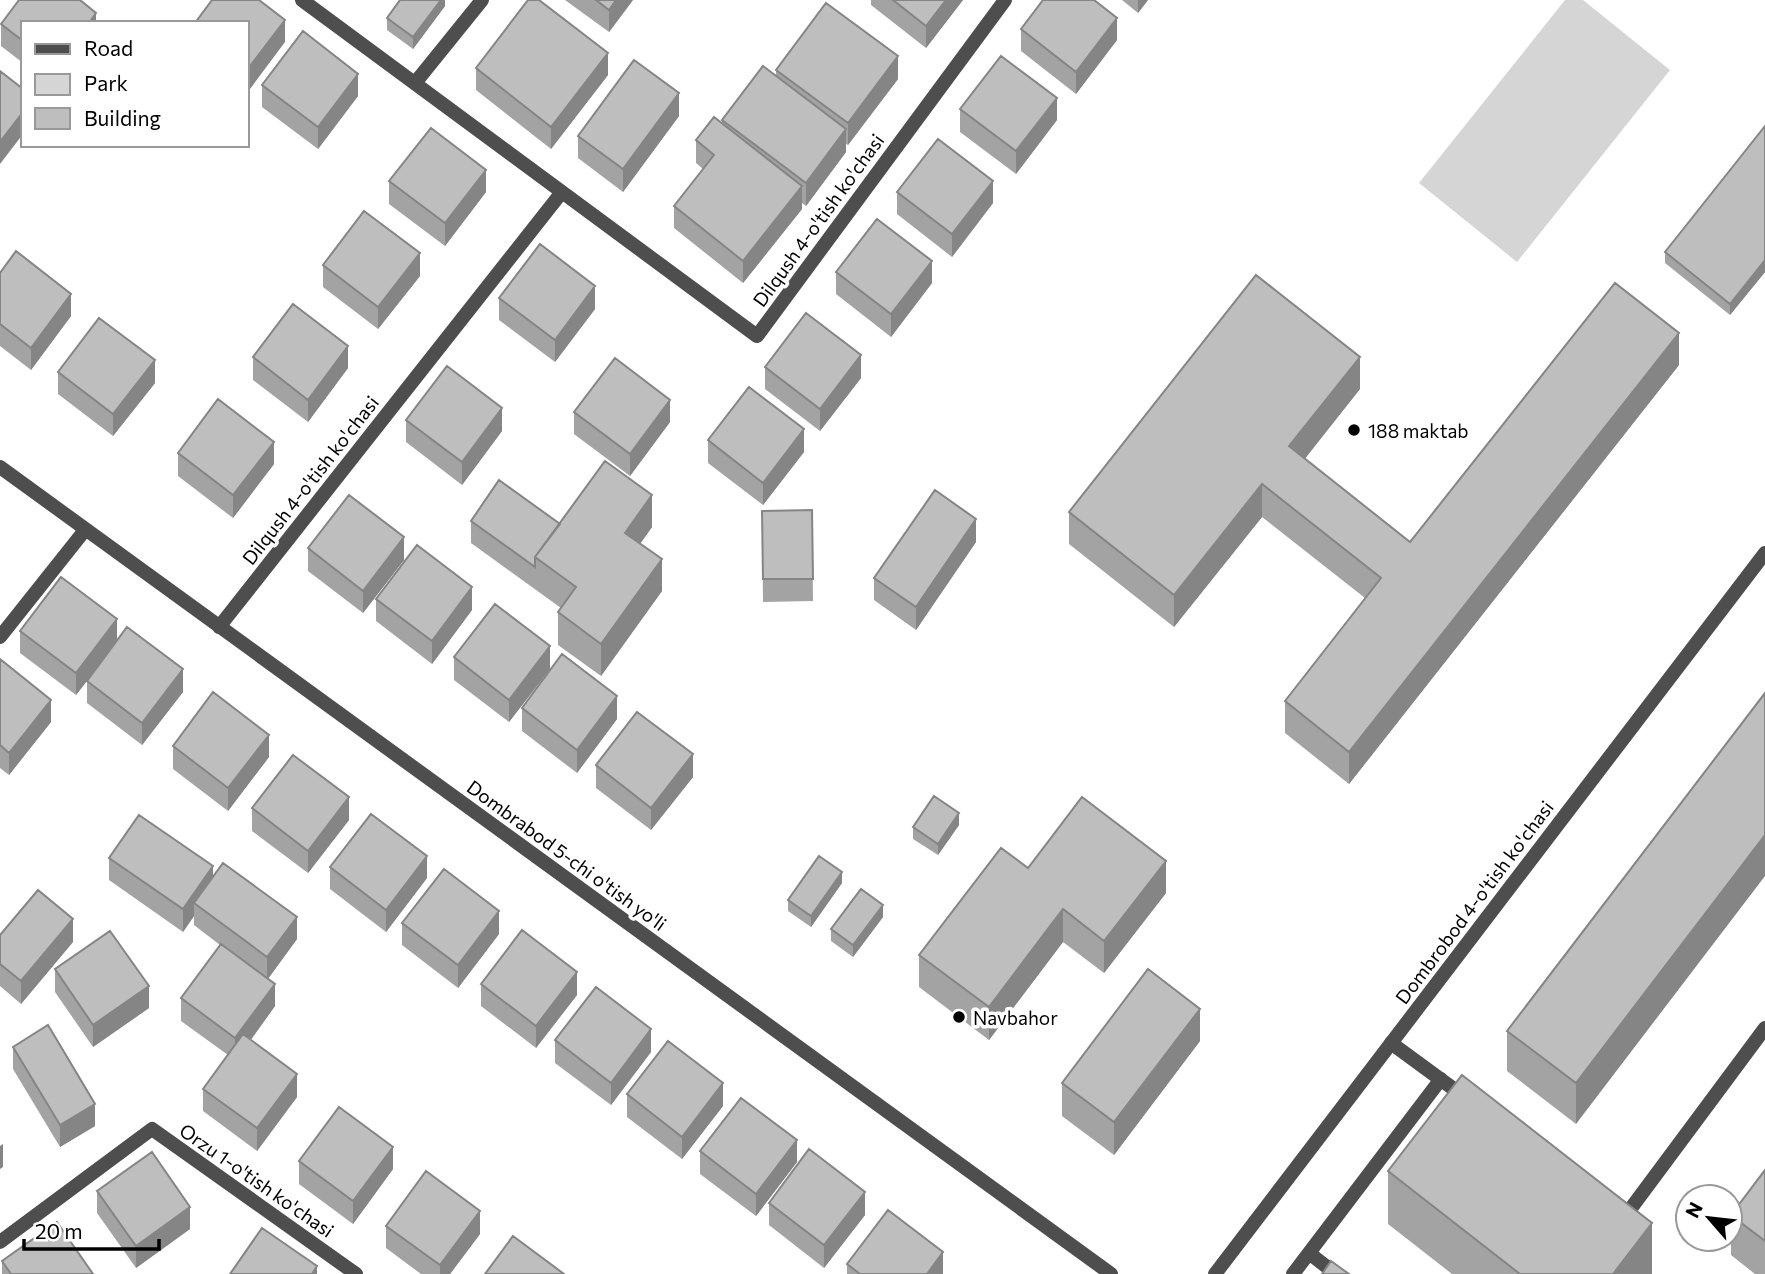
<svg xmlns="http://www.w3.org/2000/svg" width="1765" height="1274" font-family="Commissioner,sans-serif">
<rect width="100%" height="100%" fill="#fff"/>
<path fill="#d5d5d5" d="M1565,0H1583L1670,70L1517,262L1419,183Z"/>
<g fill="none" stroke-linecap="round" stroke-linejoin="round">
<path stroke="#4e4e4e" stroke-width="14" d="M415,83L482,0
M1391,1043L1466,1098
M1621,1211L1626,1215L1765,1028
M1309,1253L1336,1274
M1293,1274L1441,1079"/>
<path stroke="#4e4e4e" stroke-width="14" d="M302,0L757,336L1005,0
M0,467L1111,1274
M219,627L562,192
M0,637L85,530
M0,1242L152,1129L356,1274
M1215,1274L1765,553"/>
</g>
<path fill="#a3a3a3" d="M19,0H80L96,13V23H23V63L1,46V24Z
M445,0V6L413,49L387,30V18Z
M565,0H633L609,32Z
M871,0H963L926,48L871,5Z
M1122,0H1148L1138,13Z
M1021,29L1117,40L1076,94L1021,51Z
M476,68L608,75L551,149L476,90Z
M776,70L898,79L848,145L846,144V152L806,206L802,203V209L743,283L674,228V206L703,169L696,163V140L722,124V120L776,76Z
M262,85L358,96L318,149L262,107Z
M960,109L1057,120L1016,174L960,132Z
M679,116L623,192L578,158V136Z
M1765,126V272L1730,315L1665,263V252Z
M389,181L486,192L445,246L389,204Z
M897,192L993,203L952,257L897,214Z
M323,265L420,276L378,329L323,287Z
M836,272L932,283L891,337L836,294Z
M0,273L71,316L31,370L0,346Z
M499,298L595,309L555,362L499,320Z
M253,357L348,368L308,422L253,380Z
M1679,365L1349,784L1285,733V701L1365,598L1262,517L1174,627L1069,544V512L1360,389L1304,459L1410,542Z
M765,367L861,378L820,431L765,389Z
M58,372L155,383L113,436L58,394Z
M574,412L670,422L630,476L574,434Z
M406,420L502,431L462,485L406,442Z
M708,440L804,452L763,505L708,463Z
M178,453L274,464L233,518L178,476Z
M812,510L813,601L763,602L762,511Z
M471,521L652,527L640,544L662,591L601,676L558,645V612L561,608L471,543Z
M976,542L916,630L874,600V578Z
M308,548L404,560L363,613L308,571Z
M376,599L472,610L432,664L376,621Z
M20,631L117,641L183,692L142,745L87,703V681L76,695L20,653Z
M454,657L550,669L509,722L454,680Z
M0,659L51,722L9,775L0,768Z
M1765,693L1576,1124L1507,1071V1031Z
M522,708L617,719L577,773L522,731Z
M173,746L269,757L228,811L173,769Z
M596,765L693,777L651,830L596,788Z
M252,808L349,820L308,873L252,831Z
M959,825L938,855L913,839V827Z
M109,858L213,877L297,939L268,979L275,1006L251,1040L297,1097L257,1151L203,1111V1089L228,1055L181,1021V998L220,945L194,925V916L183,932L109,880Z
M330,867L427,878L386,932L330,889Z
M1028,868L1166,893L1104,973L1063,942L989,1040L919,987V955Z
M842,883L811,927L788,911V900Z
M883,917L853,957L831,941V929Z
M402,923L499,934L458,988L402,945Z
M0,935L73,942L21,1004L0,986Z
M55,969L149,1008L93,1047L55,992Z
M481,984L577,995L536,1048L481,1006Z
M555,1040L651,1052L611,1105L555,1063Z
M1200,1041L1114,1155L1062,1116V1083Z
M13,1047L95,1126L60,1147L13,1069Z
M627,1094L723,1106L682,1159L627,1117Z
M700,1151L797,1162L756,1216L700,1174Z
M299,1161L393,1169L353,1224L299,1184Z
M1765,1170V1274H1755L1731,1255V1215Z
M1388,1171L1652,1274H1452L1388,1224Z
M97,1191L190,1229L136,1268L97,1213Z
M769,1203L865,1215L824,1268L769,1225Z
M386,1226L480,1234L450,1274H421L386,1248Z
M2,1261L93,1274H2Z
M847,1264L943,1274H847Z"/>
<path fill="#858585" d="M441,0H445V6L413,49V37Z
M616,0H633L609,32V10Z
M946,0H963L926,48V26Z
M1138,0H1148L1138,13Z
M96,13V23H89Z
M1117,18V40L1076,94V72Z
M285,20V42L247,93V70Z
M608,53V75L551,149V127Z
M898,56V79L848,145V123Z
M358,74V96L318,149V127Z
M679,93V116L623,192V169Z
M1057,98V120L1016,174V151Z
M23,112V134L0,164V142Z
M846,129V152L806,206V183Z
M486,170V192L445,246V223Z
M993,181V203L952,257V234Z
M802,186V209L743,283V261Z
M420,253V276L378,329V307Z
M1765,260V272L1730,315V304Z
M932,261V283L891,337V314Z
M595,286V309L555,362V340Z
M71,294V316L31,370V348Z
M1679,333V365L1349,784V752Z
M348,346V368L308,422V400Z
M861,355V378L820,431V409Z
M1360,357V389L1289,479V446Z
M155,360V383L113,436V414Z
M670,400V422L630,476V454Z
M502,408V431L462,485V462Z
M804,429V452L763,505V483Z
M274,442V464L233,518V495Z
M1262,484V517L1174,627V595Z
M652,495V527L625,565V533Z
M976,519V542L916,630V607Z
M404,537V560L363,613V591Z
M662,559V591L601,676V644Z
M472,587V610L432,664V641Z
M117,619V642L76,695V673Z
M550,646V669L509,722V700Z
M183,669V692L142,745V723Z
M617,696V719L577,773V750Z
M51,700V722L9,775V753Z
M269,735V757L228,811V788Z
M693,754V777L651,830V808Z
M349,797V820L308,873V851Z
M959,813V825L938,855V844Z
M1765,835V876L1576,1124V1083Z
M427,856V878L386,932V910Z
M1166,861V893L1104,973V941Z
M213,866V888L194,903V916L183,932V909Z
M842,872V883L811,927V916Z
M883,905V917L853,957V945Z
M1063,909V942L989,1040V1007Z
M499,911V934L458,988V965Z
M297,917V939L267,980V957Z
M73,919V942L21,1004V981Z
M577,972V995L536,1048V1026Z
M275,984V1006L235,1061V1038Z
M149,986V1008L93,1047V1025Z
M1200,1009V1041L1114,1155V1122Z
M651,1029V1052L611,1105V1083Z
M297,1074V1097L257,1151V1128Z
M723,1083V1106L682,1159V1137Z
M95,1104V1126L60,1147V1125Z
M797,1140V1162L756,1216V1194Z
M3,1144V1167L0,1169V1146Z
M393,1147V1169L353,1224V1201Z
M865,1192V1215L824,1268V1245Z
M190,1207V1229L136,1268V1246Z
M480,1211V1234L450,1274H440V1265Z
M1652,1223V1274H1613Z
M943,1252V1274H927Z
M317,1266V1274H312Z"/>
<path fill="#bebebe" stroke="#858585" stroke-width="2" d="M19,0H80L96,13L89,23H23V41L1,24Z
M212,0H259L285,20L247,70V23H195Z
M400,0H441L413,37L387,18Z
M528,0H539L608,53L551,127L476,68Z
M596,0H616L609,10Z
M893,0H946L926,26Z
M1043,0H1094L1117,18L1076,72L1021,29Z
M826,3L898,56L848,123L776,70Z
M303,31L358,74L318,127L262,85Z
M1001,56L1057,98L1016,151L960,109Z
M634,60L679,93L623,169L578,136Z
M763,66L846,129L806,183L722,120Z
M0,71L23,89V112L0,142Z
M714,117L802,186L743,261L674,206L714,155L696,140Z
M1765,126V260L1730,304L1665,252Z
M431,128L486,170L445,223L389,181Z
M938,139L993,181L952,234L897,192Z
M364,211L420,253L378,307L323,265Z
M877,219L932,261L891,314L836,272Z
M540,244L595,286L555,340L499,298Z
M16,251L71,294L31,348L0,324V273Z
M1256,275L1360,357L1289,446L1410,542L1615,283L1679,333L1349,752L1285,701L1381,578L1262,484L1174,595L1069,512Z
M293,304L348,346L308,400L253,357Z
M806,313L861,355L820,409L765,367Z
M99,318L155,360L113,414L58,372Z
M615,358L670,400L630,454L574,412Z
M447,366L502,408L462,462L406,420Z
M749,387L804,429L763,483L708,440Z
M218,399L274,442L233,495L178,453Z
M605,461L652,495L625,533L662,559L601,644L558,612L576,587L535,557Z
M499,480L560,524L535,557V567L471,521Z
M935,490L976,519L916,607L874,578Z
M349,495L404,537L363,591L308,548Z
M812,510L813,579H763L762,511Z
M417,545L472,587L432,641L376,599Z
M61,577L117,619L76,673L20,631Z
M495,604L550,646L509,700L454,657Z
M127,627L183,669L142,723L87,681Z
M562,654L617,696L577,750L522,708Z
M0,659L51,700L9,753L0,745Z
M213,692L269,735L228,788L173,746Z
M1765,693V835L1576,1083L1507,1031Z
M637,712L693,754L651,808L596,765Z
M293,755L349,797L308,851L252,808Z
M934,796L959,813L938,844L913,827Z
M1082,797L1166,861L1104,941L1063,909L989,1007L919,955L1001,848L1028,868Z
M371,814L427,856L386,910L330,867Z
M139,815L213,866L183,909L109,858Z
M819,856L842,872L811,916L788,900Z
M223,863L297,917L267,957L194,903Z
M444,869L499,911L458,965L402,923Z
M861,889L883,905L853,945L831,929Z
M38,890L73,919L21,981L0,964V935Z
M522,930L577,972L536,1026L481,984Z
M110,931L149,986L93,1025L55,969Z
M221,944L275,984L235,1038L181,998Z
M1148,969L1200,1009L1114,1122L1062,1083Z
M596,987L651,1029L611,1083L555,1040Z
M48,1025L95,1104L60,1125L13,1047Z
M243,1034L297,1074L257,1128L203,1089Z
M668,1041L723,1083L682,1137L627,1094Z
M1462,1075L1652,1223L1613,1274H1520L1388,1171Z
M741,1098L797,1140L756,1194L700,1151Z
M339,1107L393,1147L353,1201L299,1161Z
M809,1149L865,1192L824,1245L769,1203Z
M152,1152L190,1207L136,1246L97,1191Z
M1765,1170V1241L1731,1215Z
M426,1171L480,1211L440,1265L386,1226Z
M888,1210L943,1252L927,1274H860L847,1264Z
M57,1222L93,1274H11L2,1261Z
M262,1228L317,1266L312,1274H230Z
M513,1236L564,1274H485Z
M1331,1261L1349,1274H1322Z"/>
<g fill="#000" stroke="#fff" stroke-width="2.5">
<circle cx="1354" cy="430" r="7"/>
<circle cx="959" cy="1017" r="7"/>
</g>
<g text-anchor="middle" dominant-baseline="central" stroke-width="7" stroke-linejoin="round" paint-order="stroke">
<g font-size="19" fill="#000" stroke="#fff">
<text transform="translate(818 220) rotate(-54)">Dilqush 4-o'tish ko'chasi</text>
<text transform="translate(310 480) rotate(-52)">Dilqush 4-o'tish ko'chasi</text>
<text transform="translate(567 855) rotate(36)">Dombrabod 5-chi o'tish yo'li</text>
<text transform="translate(1474 902) rotate(-53)">Dombrobod 4-o'tish ko'chasi</text>
<text transform="translate(257 1180) rotate(35)">Orzu 1-o'tish ko'chasi</text>
</g>
<g font-size="19" fill="#000" stroke="#fff" text-anchor="start">
<text x="1368" y="430">188 maktab</text>
<text x="973" y="1017">Navbahor</text>
</g>
</g>
<rect x="21" y="21" width="228" height="126" fill="#ffffff" stroke="#999999" stroke-width="2"/>
<rect x="35" y="44" width="35" height="10" fill="#4e4e4e" stroke="#999999" stroke-width="2"/>
<text x="84" y="56" font-size="21" fill="#000000">Road</text>
<rect x="35" y="74" width="35" height="21" fill="#d5d5d5" stroke="#999999" stroke-width="2"/>
<text x="84" y="91" font-size="21" fill="#000000">Park</text>
<rect x="35" y="108" width="35" height="21" fill="#bebebe" stroke="#999999" stroke-width="2"/>
<text x="84" y="126" font-size="21" fill="#000000">Building</text>
<g transform="translate(1709 1218) rotate(298)"><circle r="33" fill="#ffffff" stroke="#999999" stroke-width="2"/>
<path d="M0-5L12 26L0 18L-12 26Z" fill="#000000"/>
<text y="-10" font-size="19" font-weight="bold" text-anchor="middle" fill="#000000">N</text>
</g>
<path d="M24 1239v10h135v-10" fill="none" stroke="#000000" stroke-width="3.5"/>
<text x="35" y="1239" font-size="21" fill="#000000" stroke="#ffffff" stroke-width="5" paint-order="stroke">20 m</text>
</svg>
